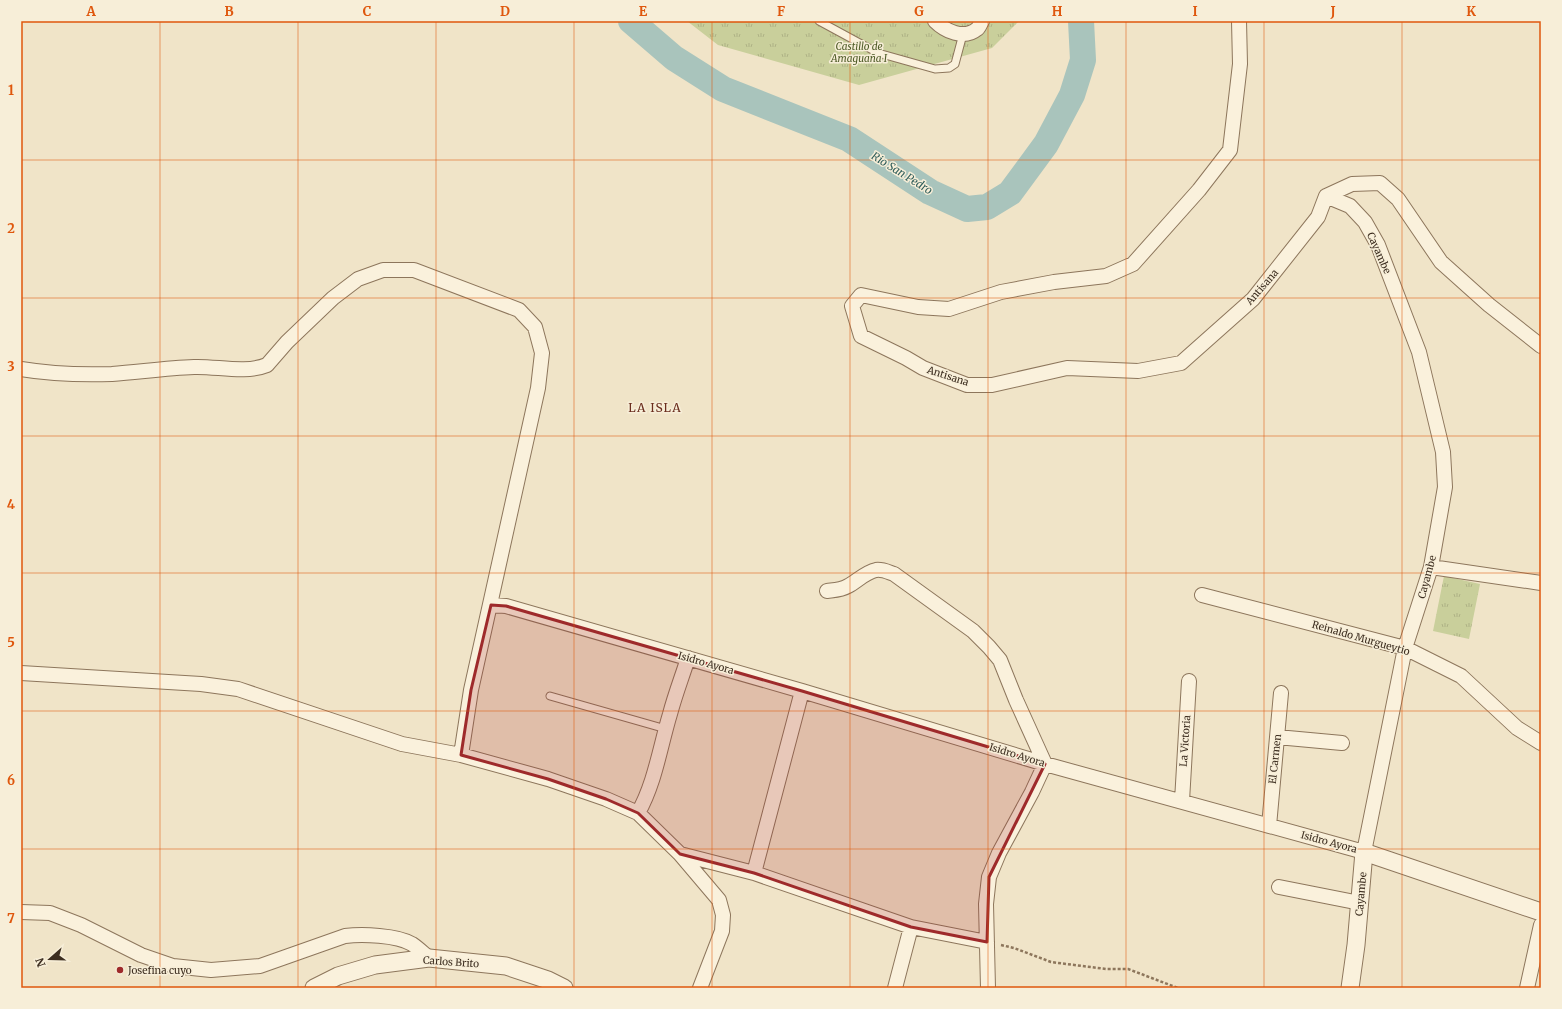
<svg xmlns="http://www.w3.org/2000/svg" width="1562" height="1009" font-family="Merriweather,serif">
<defs>
<pattern id="park-tufts" width="24" height="20" patternUnits="userSpaceOnUse"><rect width="24" height="20" fill="#c9cf9b"/><path d="M3 7l-1-3M5 7V3M7 7l1-3M15 17l-1-3M17 17v-4M19 17l1-3" fill="none" stroke="#aeb285"/></pattern>
</defs>
<rect width="100%" height="100%" fill="#f0e4c8"/>
<path fill="url(#park-tufts)" d="M687,21H1019L992,48L859,85L718,45Z
M1444,576L1480,584L1469,639L1433,631Z"/>
<g fill="none" stroke-linecap="round" stroke-linejoin="round">
<path stroke="#a9c4bc" stroke-width="26" d="M631,21L674,58L723,89L849,139L930,192L967,209L987,207L1010,193L1046,144L1072,95L1083,60L1081,21"/>
<g stroke="#8d765c" stroke-width="9">
<path id="service" d="M819,21L878,53L935,69L949,68L955,64L963,34
M550,696L666,729"/>
</g>
<g stroke="#8d765c" stroke-width="16">
<path id="minor" d="M935,21C945,31 964,40 977,29C979,28 980,24 982,21
M1239,21L1240,64L1230,150L1199,190L1133,264L1106,276L1054,282L1001,292L949,309L918,307L861,295L852,306L861,336L906,358L923,368L967,385H992L1067,368L1138,371L1181,363L1253,299L1318,217L1326,196L1352,184L1380,183L1398,199L1441,262L1489,305L1541,346
M21,369C51,374 82,375 112,374C139,372 167,368 194,367C217,366 245,374 267,365L287,342L333,298L358,279L383,270H414L519,310L535,327L542,353L538,388L471,690L461,755L548,779L606,799L638,813L680,854L754,873L802,691
M1431,567L1541,583
M827,591C835,590 841,590 848,586C857,581 866,572 876,570C882,569 888,572 894,574L973,631L989,647L1000,660L1016,700L1045,764L1032,792L999,853L989,877L986,904L988,988
M1202,595L1405,648L1461,676L1517,728L1541,743
M491,605L506,606L802,691L1045,764L1364,852L1405,648L1431,567L1445,487L1443,452L1419,352L1378,245L1365,222L1350,206L1326,196
M21,673L201,684L238,689L402,744L461,755
M1277,737L1342,743
M1182,801L1189,681
M638,813C655,783 660,747 670,714C675,695 682,677 688,658
M1269,826L1281,693
M680,854L719,900L723,915L722,931L700,988
M754,873L911,927L987,942
M1279,887L1360,903
M21,912L50,913L81,925L141,955L173,966L211,970L260,966L345,936C362,934 397,935 412,944C418,948 423,953 429,958
M895,988L911,927
M1527,988L1541,925"/>
</g>
<g stroke="#8d765c" stroke-width="19">
<path id="tertiary" d="M314,988L338,976L375,965L429,958L506,966L548,980L564,988
M1350,988L1356,945L1364,852L1541,912"/>
</g>
<path stroke="#8d765c" stroke-width="2.5" stroke-dasharray="3 2" stroke-linecap="butt" d="M1001,945L1014,948L1051,962L1106,969H1128L1178,988"/>
<use href="#service" stroke="#faf1dc" stroke-width="7"/>
<use href="#minor" stroke="#faf1dc" stroke-width="14"/>
<use href="#tertiary" stroke="#faf1dc" stroke-width="17"/>
</g>
<path fill="#9e2a2b" fill-opacity="0.2" stroke="#9e2a2b" stroke-width="3" stroke-linejoin="round" d="M491,605L506,606L802,691L1045,764L989,877L987,942L911,927L754,873L680,854L638,813L606,799L548,779L461,755L471,690Z"/>
<path fill="none" stroke="#df570d" stroke-width="1" stroke-opacity="0.55" d="M160,21V988M298,21V988M436,21V988M574,21V988M712,21V988M850,21V988M988,21V988M1126,21V988M1264,21V988M1402,21V988M21,160H1541M21,298H1541M21,436H1541M21,573H1541M21,711H1541M21,849H1541"/>
<circle fill="#9e2a2b" stroke="#f7eed8" stroke-width="1.5" cx="120" cy="970" r="4"/>
<g text-anchor="middle" dominant-baseline="central" stroke-width="3" stroke-linejoin="round" paint-order="stroke">
<g font-size="10" font-style="italic" fill="#4d5a26" stroke="#f7eed8">
<text x="859" y="46">Castillo de<tspan x="859" dy="12">Amaguaña I</tspan></text>
</g>
<g font-size="10" fill="#3d2e20" stroke="#f7eed8">
<text transform="translate(1379 253) rotate(66)">Cayambe</text>
<text transform="translate(1262 287) rotate(-49)">Antisana</text>
<text transform="translate(948 376) rotate(18)">Antisana</text>
<text transform="translate(1427 577) rotate(-75)">Cayambe</text>
<text transform="translate(1361 638) rotate(16)">Reinaldo Murgueytio</text>
<text transform="translate(706 663) rotate(16)">Isidro Ayora</text>
<text transform="translate(1185 741) rotate(-86)">La Victoria</text>
<text transform="translate(1017 755) rotate(17)">Isidro Ayora</text>
<text transform="translate(1275 759) rotate(-84)">El Carmen</text>
<text transform="translate(1329 842) rotate(15)">Isidro Ayora</text>
<text transform="translate(1361 894) rotate(-85)">Cayambe</text>
<text transform="translate(451 962) rotate(4)">Carlos Brito</text>
</g>
<g font-size="10" fill="#3d2e20" stroke="#f7eed8" text-anchor="start">
<text x="128" y="970">Josefina cuyo</text>
</g>
<g font-size="11" font-style="italic" fill="#2f5d5a" stroke="#f7eed8">
<text transform="translate(902 173) rotate(32)">Rio San Pedro</text>
</g>
<g font-size="12" letter-spacing="1" fill="#6b2e1e" stroke="#f7eed8">
<text x="655" y="407">LA ISLA</text>
</g>
</g>
<rect width="1562" height="1009" fill="none" stroke="#f7eed8" stroke-width="44"/>
<g transform="translate(50 959) rotate(250)" stroke="#f7eed8" stroke-width="3" paint-order="stroke">
<path d="M0-3L7 15L0 10L-7 15Z" fill="#3d2e20"/>
<text y="-6" font-size="11" font-weight="bold" text-anchor="middle" fill="#3d2e20">N</text>
</g>
<rect x="22" y="22" width="1518" height="965" fill="none" stroke="#df570d" stroke-width="1.5"/>
<g font-size="13" text-anchor="middle" font-weight="bold" fill="#df570d">
<text x="91" y="16">A</text>
<text x="229" y="16">B</text>
<text x="367" y="16">C</text>
<text x="505" y="16">D</text>
<text x="643" y="16">E</text>
<text x="781" y="16">F</text>
<text x="919" y="16">G</text>
<text x="1057" y="16">H</text>
<text x="1195" y="16">I</text>
<text x="1333" y="16">J</text>
<text x="1471" y="16">K</text>
<text x="11" y="95">1</text>
<text x="11" y="233">2</text>
<text x="11" y="371">3</text>
<text x="11" y="509">4</text>
<text x="11" y="647">5</text>
<text x="11" y="785">6</text>
<text x="11" y="923">7</text>
</g>
</svg>
